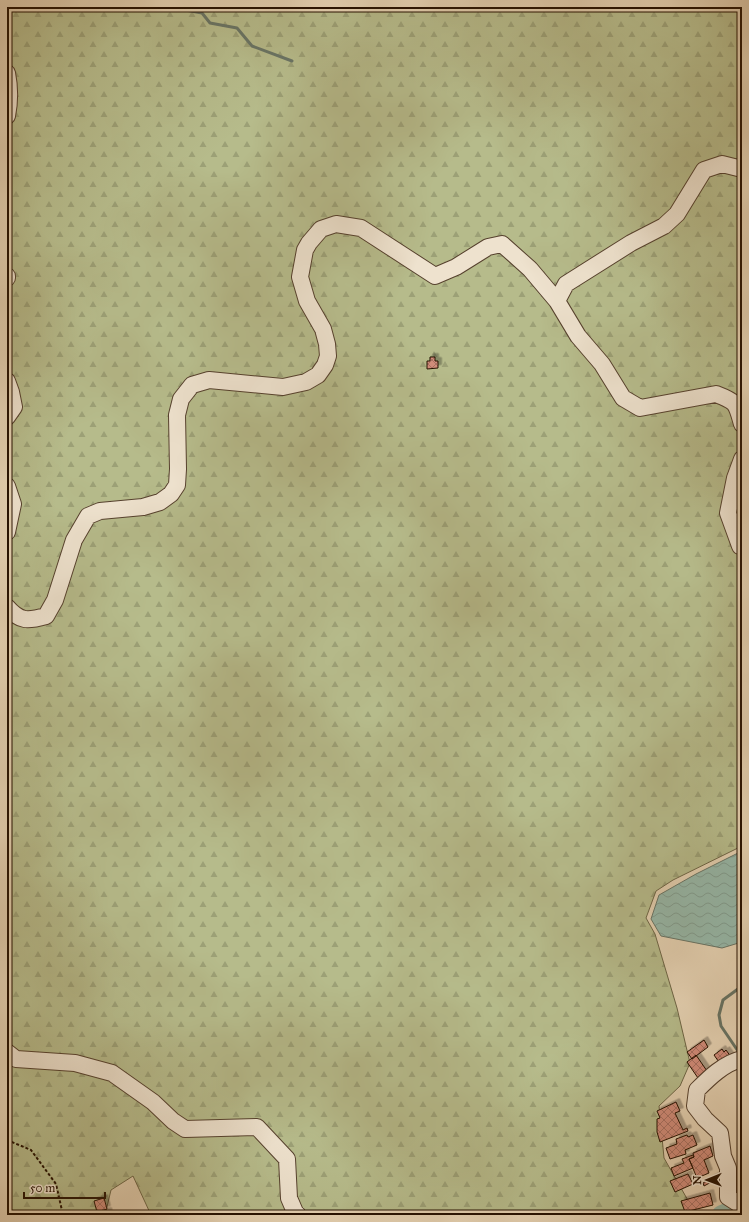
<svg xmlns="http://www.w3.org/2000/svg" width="749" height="1222" font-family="'IM FELL Great Primer',serif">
<defs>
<pattern id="forest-firs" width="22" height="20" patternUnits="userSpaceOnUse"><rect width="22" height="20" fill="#b6bb8b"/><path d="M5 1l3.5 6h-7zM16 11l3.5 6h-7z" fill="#9ca076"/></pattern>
<pattern id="water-waves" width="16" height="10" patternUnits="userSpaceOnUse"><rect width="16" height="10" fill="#96b8a9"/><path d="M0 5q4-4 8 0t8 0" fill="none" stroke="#819d90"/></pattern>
<pattern id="building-cross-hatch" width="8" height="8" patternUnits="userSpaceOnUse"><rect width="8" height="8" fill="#d18c7a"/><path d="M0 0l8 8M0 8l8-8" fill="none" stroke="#a97162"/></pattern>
<filter id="shadow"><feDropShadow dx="3.5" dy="-3.5" stdDeviation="0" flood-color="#0004"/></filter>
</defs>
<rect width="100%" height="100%" fill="#e5d2b3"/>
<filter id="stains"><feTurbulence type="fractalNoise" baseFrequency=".005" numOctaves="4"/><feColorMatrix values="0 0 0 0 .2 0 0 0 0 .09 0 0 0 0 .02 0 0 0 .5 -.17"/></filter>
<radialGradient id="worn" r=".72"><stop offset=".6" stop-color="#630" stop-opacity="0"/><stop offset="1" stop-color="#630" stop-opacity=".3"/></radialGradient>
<path fill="url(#forest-firs)" stroke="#6e6646" d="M7,7H742V846L673,880L656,891L646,918L655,934L677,1008L690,1063L680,1086L659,1106L664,1158L690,1204L680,1215H151L133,1176L111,1190L105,1215H7Z"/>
<path fill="url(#water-waves)" stroke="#697566" d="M742,851V942L722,948L661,936L651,919L659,895L696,874Z"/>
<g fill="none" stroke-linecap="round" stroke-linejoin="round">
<path stroke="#697566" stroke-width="3" d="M169,7L202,13L210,23L237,28L252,46L292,61
M740,1054L721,1026L719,1015L723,1000L742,986"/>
<path stroke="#96b8a9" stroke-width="19" d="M721,1215L737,1208L742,1205"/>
</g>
<path fill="url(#building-cross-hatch)" stroke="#261101" filter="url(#shadow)" d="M430,357H435V361H438V368L427,369V361H430Z
M704,1040L708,1047L692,1059L687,1052Z
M722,1049L724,1052L726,1050L731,1057L721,1065L714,1055Z
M696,1055L707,1071L698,1078L687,1062Z
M676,1102L680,1111L675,1113L683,1130L687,1128L688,1131L660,1142L657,1132V1119L660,1118L657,1111Z
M687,1135L688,1137L693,1135L697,1145L685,1150L686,1154L670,1159L666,1148L677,1144L676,1139Z
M710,1146L713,1156L704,1160L709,1173L697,1178L689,1159L694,1157L693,1153Z
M693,1155L694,1157L689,1159L693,1168L674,1176L671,1168L684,1163L682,1159Z
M688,1174L693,1184L675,1192L670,1181Z
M717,1175L719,1178L704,1186L703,1183Z
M710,1193L713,1205L685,1212L681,1201Z
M104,1198L107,1209L97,1212L94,1201Z
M108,1211L109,1215H98V1213Z"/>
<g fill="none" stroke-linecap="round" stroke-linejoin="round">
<g stroke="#56412e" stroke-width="18">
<path id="minor" d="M7,73C10,88 10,101 7,116
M7,276V278
M557,301L566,284L631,243L664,226L677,214L704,170L722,164L742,169
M7,381L11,392L14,407L7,417
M742,459L735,478L728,513L740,546H742
M7,486L13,504L7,532
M7,607C20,622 28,621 46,616L55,600L74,540L88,516L100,511L143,507L160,502L171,494L177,485L178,469L177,415L181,399L192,385L209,380L283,387L306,382L318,375L325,365L328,356L327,344L323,329L307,301L300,277L305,250L309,243L321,229L336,224L361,228L435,276L456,267L488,247L502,244L530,269L557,301L578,336L602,364L623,398L640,408L716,394C737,402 736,403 742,424
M7,1052L16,1059L75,1063L112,1073L153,1102L173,1121L185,1129L257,1127L287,1159L289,1198L295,1212L298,1215
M742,1059C724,1063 709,1078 697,1090L695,1106L705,1119L720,1133L723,1156L728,1168V1197L742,1206"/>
</g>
<path stroke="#261101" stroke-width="2" stroke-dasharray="3 2" stroke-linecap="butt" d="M7,1140L31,1150L56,1184L63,1215"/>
<use href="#minor" stroke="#eee2ce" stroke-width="16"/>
</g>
<rect width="749" height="1222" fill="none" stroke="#e5d2b3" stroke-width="24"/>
<rect x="8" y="8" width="733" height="1206" fill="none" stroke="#261101" stroke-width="2"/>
<rect x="12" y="12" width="725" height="1198" fill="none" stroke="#261101"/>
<g transform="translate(707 1180) rotate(269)" stroke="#eee2ce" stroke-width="3" paint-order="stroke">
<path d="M0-3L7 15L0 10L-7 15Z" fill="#261101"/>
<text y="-6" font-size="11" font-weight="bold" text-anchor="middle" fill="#261101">N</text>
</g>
<path d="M24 1192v6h81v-6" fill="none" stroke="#261101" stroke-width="2"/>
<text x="30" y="1192" font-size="12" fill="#261101" stroke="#eee2ce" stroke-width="3" paint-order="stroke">50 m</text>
<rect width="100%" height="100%" filter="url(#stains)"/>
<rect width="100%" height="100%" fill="url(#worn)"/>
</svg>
